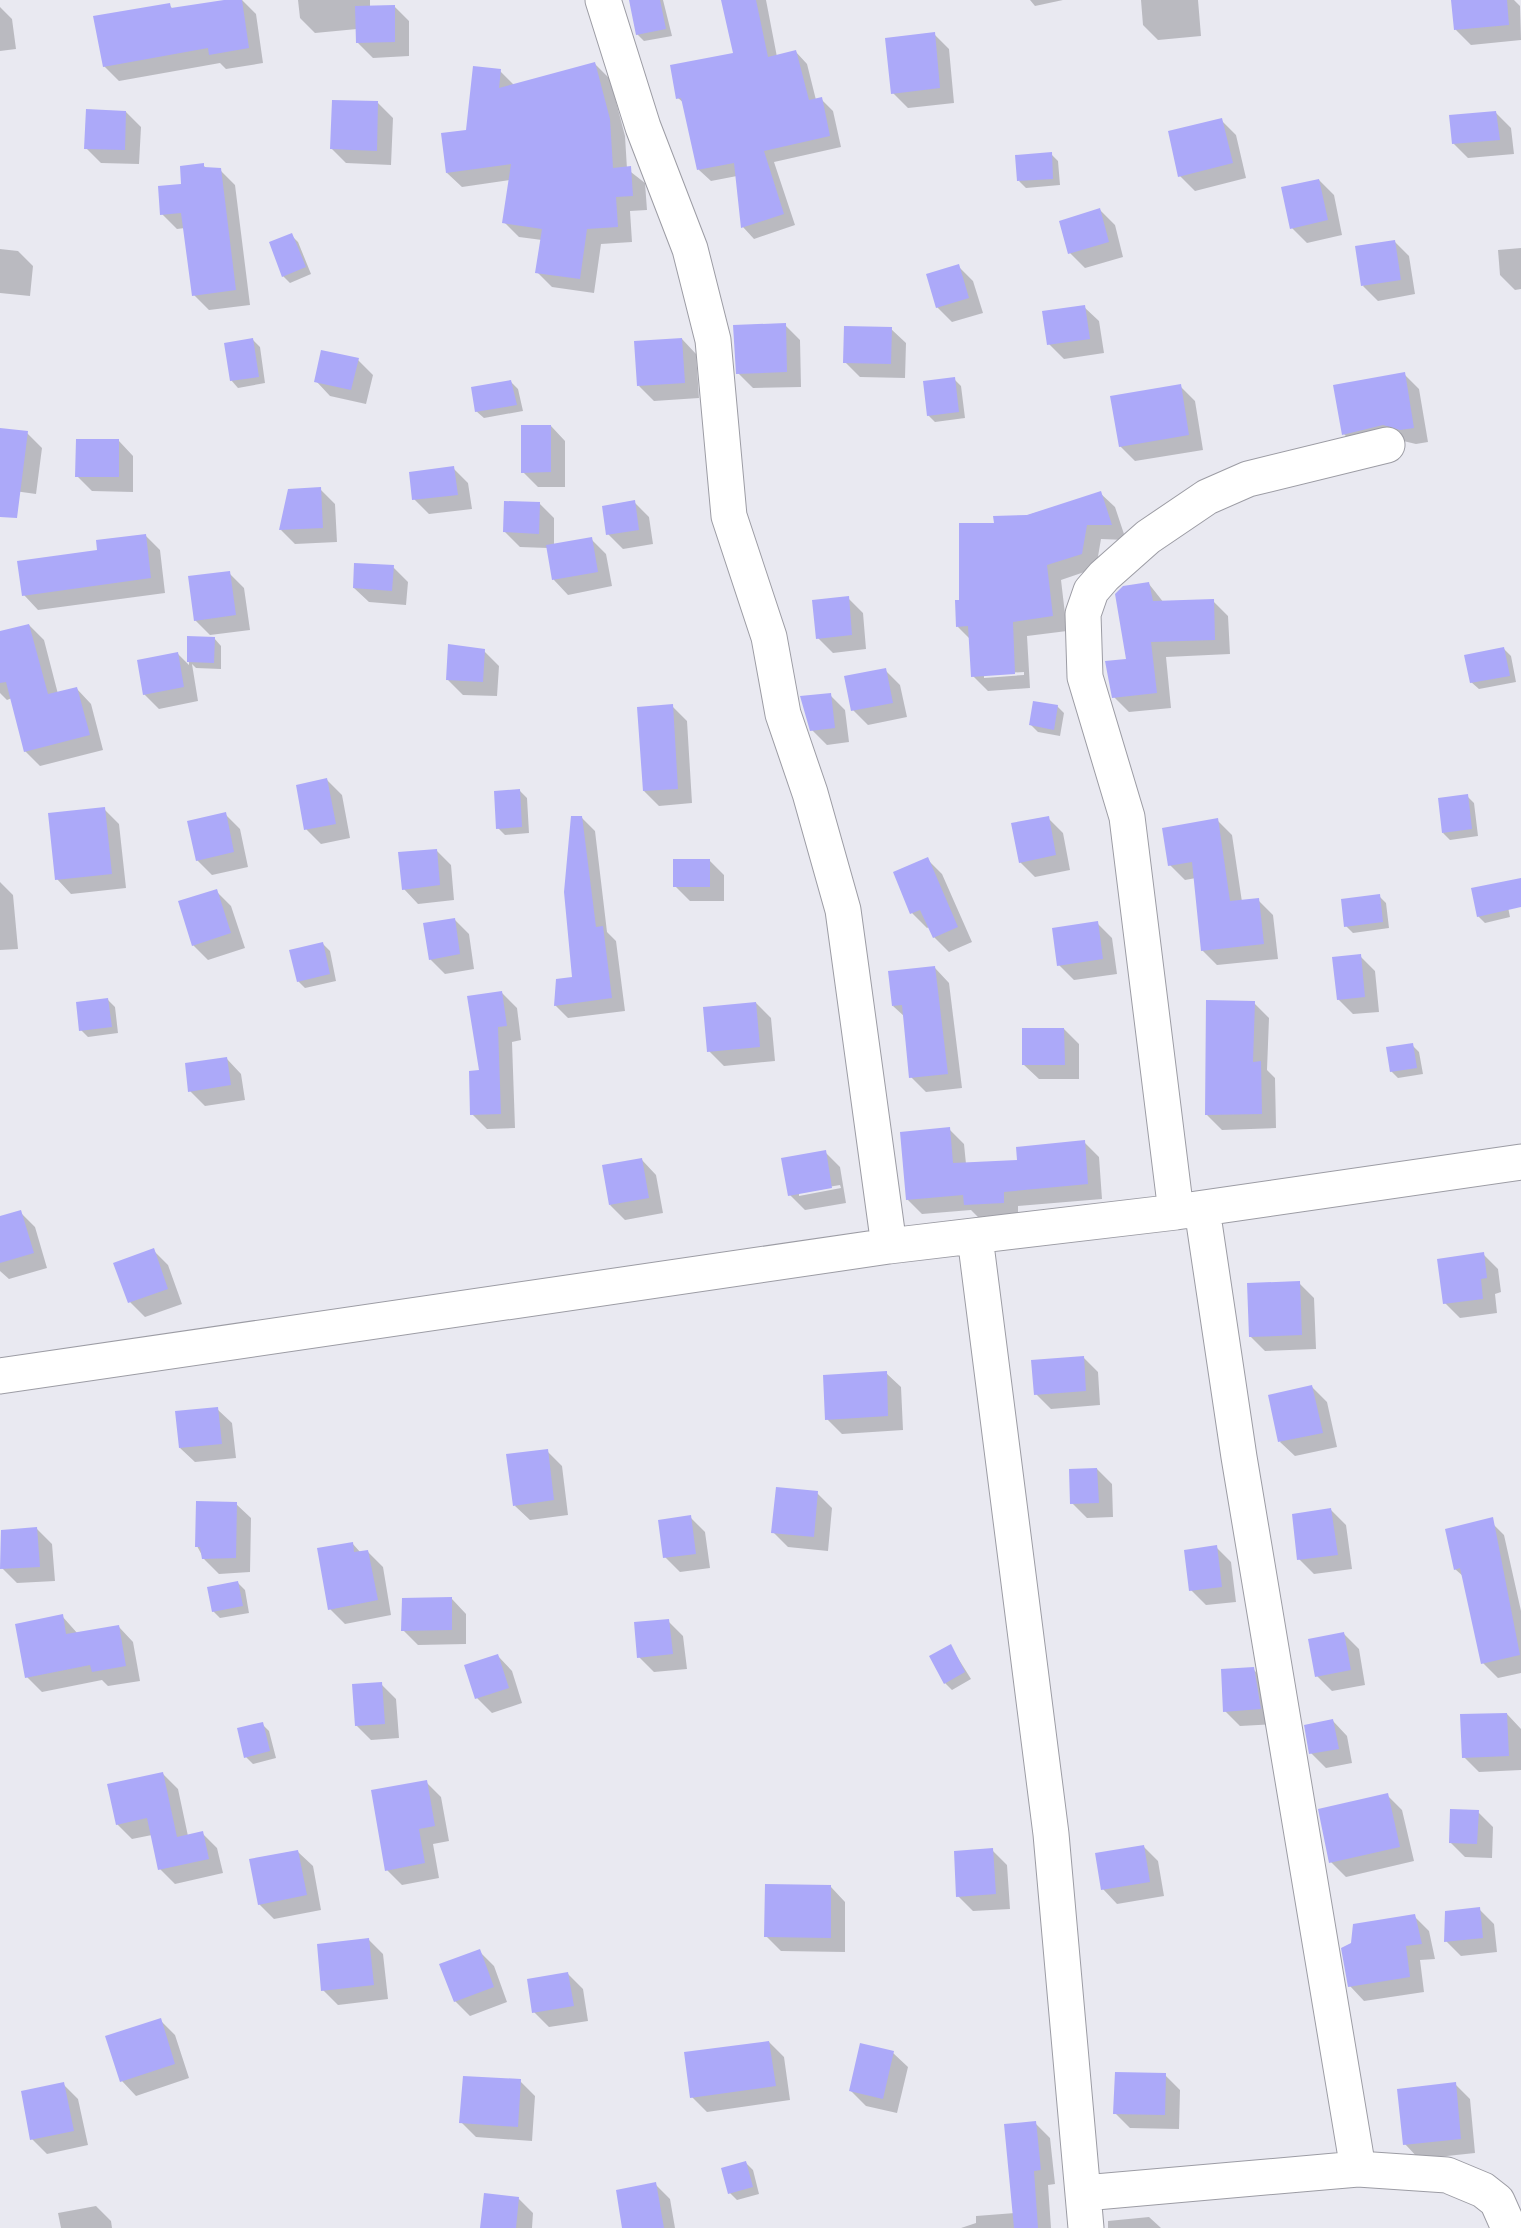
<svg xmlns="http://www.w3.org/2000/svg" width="1521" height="2228" font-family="'DejaVu Sans',sans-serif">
<rect width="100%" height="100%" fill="#e9e9f1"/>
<path fill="#0003" fill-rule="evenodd" d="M242,0L256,14L263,63L226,69L220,63L119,81L104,66L169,5L174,10Z
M298,0H370V7L394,6L409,21V56L373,58L358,43L357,29L315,33L300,18Z
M635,0H663L672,36L644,41L637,34Z
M723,0H766L777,57L796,52L807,64L816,100L821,99L833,111L841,147L774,162L795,225L754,239L743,227L737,176L711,181L699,170L685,104L678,98L735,55Z
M1030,0H1063L1035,6Z
M1141,0H1198L1201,36L1158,40L1143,25Z
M1453,0H1514L1520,6L1521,40L1471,45L1456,30Z
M0,7L12,19L16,49L0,51Z
M934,34L949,49L954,103L908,108L893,93Z
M595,64L610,79L625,136L627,169L645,183L647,210L630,211L632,242L601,244L594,293L552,287L537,272L542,240L519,237L504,222L510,180L462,187L447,173L500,71L515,86Z
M378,103L393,118L391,165L346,163L331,148Z
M126,112L141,127L139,164L101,163L86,148Z
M1496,113L1511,128L1514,154L1468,158L1453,143Z
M1221,120L1236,135L1246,178L1195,191L1180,176Z
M1051,154L1058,161L1060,185L1026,188L1019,181Z
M203,165L207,169L220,170L235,185L250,305L209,310L194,295L185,228L177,229L162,214Z
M1319,180L1334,195L1342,235L1307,243L1292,228Z
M1100,210L1115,225L1123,257L1085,268L1070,253Z
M291,235L298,242L311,274L290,283L283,276Z
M1394,241L1409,256L1415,294L1378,301L1363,286Z
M1521,248V289L1515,290L1500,275L1498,250Z
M0,249L18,251L33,266L30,296L0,293Z
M958,266L973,281L983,313L952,322L937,307Z
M1084,307L1099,321L1104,353L1064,359L1049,344Z
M785,325L800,340L801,387L753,388L738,373Z
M891,329L906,343L905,378L860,377L845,362Z
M682,339L696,354L699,398L654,401L639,386Z
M253,340L260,347L265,383L238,388L231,380Z
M358,360L373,375L366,404L330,396L316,381Z
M1404,374L1419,389L1428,442L1416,444L1399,440L1358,449L1344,434Z
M954,379L961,386L965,418L935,422L928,415Z
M511,382L518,389L523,411L484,418L476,411Z
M1180,386L1195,401L1203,450L1135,461L1120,446Z
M551,426L565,441V487H538L523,472Z
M0,430L27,433L42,448L36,494L0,489Z
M119,441L133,456V492L92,491L77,476Z
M453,468L468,483L472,509L429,514L414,499Z
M320,489L335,504L337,542L295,544L281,530Z
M1100,493L1115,507L1126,540L1101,539L1096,568L1061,580L1067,631L1027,636L1030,688L988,691L973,676L971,640L958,627L961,602L996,525ZM1024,672V675L984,678V674Z
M634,502L649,517L653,544L623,549L608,534Z
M539,503L554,518V546L591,539L606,554L612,586L568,595L554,580L548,548L520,547L505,532Z
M145,535L160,550L165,593L38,610L24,595L99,552Z
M393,567L408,582L406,605L369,602L354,588Z
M229,573L244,588L250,630L210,635L195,620Z
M1149,584L1164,603L1213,601L1228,616L1230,654L1166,657L1171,708L1129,712L1114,697L1128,660Z
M848,598L863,613L866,649L833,653L818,638Z
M29,625L44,640L58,694L77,689L91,704L103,750L40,766L25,751L12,698L7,700L0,693V633Z
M189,638H214L221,646V669L196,668L192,664L198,701L159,709L144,694L178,654L189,665Z
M1504,649L1511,656L1516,682L1479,689L1471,682Z
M484,651L499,666L497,696L463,695L448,680Z
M885,670L900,685L907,717L868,725L853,710Z
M830,695L845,710L849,742L827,745L812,730Z
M672,706L687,721L692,803L659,806L644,791Z
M1057,706L1064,713L1060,736L1038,732L1031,725Z
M327,780L342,795L350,838L321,844L306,829Z
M520,791L527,798L529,833L505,835L498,828Z
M1467,796L1474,803L1478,836L1450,840L1443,833Z
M104,809L119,824L126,888L71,894L57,879Z
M225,814L240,829L248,867L212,875L197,860Z
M582,818L595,831L607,932L616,941L625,1011L568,1018L555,1005L574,978Z
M1048,818L1063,833L1070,870L1035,877L1020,862Z
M1217,820L1232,835L1242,902L1258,900L1273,915L1278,959L1217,965L1202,950L1196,878L1185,880L1170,865Z
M436,850L451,865L454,900L418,904L404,889Z
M927,859L942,874L972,942L949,952L934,937L929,927L927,928L912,913Z
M709,860L724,875V901H690L675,886Z
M0,882L13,895L18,949L0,950Z
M216,891L231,906L245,948L208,960L193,945Z
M1505,892L1510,917L1485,923L1478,916Z
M1379,896L1386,903L1389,928L1353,933L1346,926Z
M454,919L469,934L474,969L445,974L430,959Z
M1097,923L1112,938L1117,974L1074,980L1059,965Z
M323,944L330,951L336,981L305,988L298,981Z
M1360,956L1375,971L1379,1012L1353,1014L1338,999Z
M935,968L949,983L962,1088L926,1092L911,1077L905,1017L893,1006Z
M502,993L517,1008L521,1040L512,1042L515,1128L487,1129L472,1114Z
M108,1000L115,1007L118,1033L88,1037L81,1030Z
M756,1003L771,1018L775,1061L724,1066L709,1051Z
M1254,1003L1269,1018L1267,1070L1275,1078L1276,1128L1222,1130L1207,1115Z
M1064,1029L1079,1044V1079H1039L1024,1065Z
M1412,1045L1419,1052L1423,1074L1398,1078L1391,1071Z
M227,1059L241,1074L245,1100L205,1106L190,1091Z
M949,1129L964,1144L966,1164L1019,1162L1084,1142L1099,1157L1102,1199L1018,1206V1218L980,1219L971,1210L922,1214L907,1199Z
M825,1152L840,1167L846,1203L805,1210L790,1195ZM840,1185L841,1188L799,1196V1192Z
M642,1160L656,1175L663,1213L625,1220L610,1205Z
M20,1212L35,1227L47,1268L9,1279L0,1271V1218Z
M153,1250L168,1265L182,1304L145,1317L130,1302L116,1264Z
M1483,1254L1498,1269L1501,1292L1495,1294L1497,1313L1460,1318L1445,1303Z
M1299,1283L1314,1298L1316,1349L1265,1351L1250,1336Z
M1083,1357L1098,1372L1100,1405L1051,1409L1036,1394Z
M886,1373L901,1387L903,1430L842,1434L827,1419Z
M1312,1387L1327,1402L1337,1447L1295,1456L1280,1442Z
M217,1409L232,1423L236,1458L195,1462L180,1448Z
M547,1451L562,1466L568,1515L530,1520L515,1506Z
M1097,1469L1112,1484L1113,1517L1087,1518L1072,1503Z
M817,1493L832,1508L828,1551L788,1547L773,1532Z
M236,1504L251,1518L250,1572L219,1574L204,1559L197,1546Z
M1331,1510L1346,1525L1352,1569L1314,1574L1299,1559Z
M690,1517L705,1532L710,1568L680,1572L665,1557Z
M1489,1520L1504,1535L1521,1611V1673L1498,1678L1483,1663L1464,1577L1455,1569Z
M37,1529L52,1544L55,1581L17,1583L2,1568Z
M352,1543L361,1553L368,1552L383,1567L391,1615L345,1624L330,1609Z
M1216,1547L1231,1562L1236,1602L1206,1605L1191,1590Z
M238,1583L245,1590L249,1613L220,1618L213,1611Z
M452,1599L466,1614V1644L418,1645L403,1630Z
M62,1616L78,1634L119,1627L133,1642L140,1681L108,1686L102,1680L42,1692L27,1677Z
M668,1621L683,1636L687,1669L654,1672L639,1657Z
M1344,1634L1359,1649L1365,1685L1332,1691L1317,1676Z
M951,1647L971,1679L952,1690L945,1683Z
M498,1656L512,1671L522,1703L492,1713L477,1698Z
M1253,1669L1268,1684L1275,1724L1240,1726L1225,1711Z
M381,1684L396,1699L399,1738L371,1740L356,1725Z
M1507,1714L1521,1729V1770L1479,1772L1464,1757Z
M1333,1721L1347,1736L1352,1763L1326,1768L1311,1753Z
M262,1724L269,1731L276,1758L253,1764L246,1757Z
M163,1774L178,1789L188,1836L202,1833L217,1848L223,1873L175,1884L160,1869L152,1835L132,1839L117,1824Z
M426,1782L441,1797L449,1841L433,1844L439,1878L402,1885L387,1870Z
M1387,1795L1402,1810L1414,1861L1346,1877L1331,1862Z
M1478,1812L1493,1827L1492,1858L1465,1857L1450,1842Z
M1143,1846L1158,1861L1164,1896L1117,1904L1103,1889Z
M992,1850L1007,1865L1010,1909L973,1911L958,1896Z
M298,1852L313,1866L321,1910L274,1919L259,1904Z
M831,1887L845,1902V1952L781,1951L766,1936Z
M1479,1909L1494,1924L1497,1952L1461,1956L1446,1941Z
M1414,1916L1429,1931L1435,1959L1420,1960L1424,1992L1364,2001L1350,1986Z
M368,1939L383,1954L388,1999L338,2005L323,1990Z
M479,1951L494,1966L507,2002L470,2016L455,2001Z
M568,1974L583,1989L588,2021L549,2027L534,2012Z
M160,2020L175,2035L189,2078L136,2096L122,2081Z
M769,2042L784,2057L790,2100L707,2112L692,2097Z
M893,2053L908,2067L897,2113L866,2106L851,2091Z
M1165,2075L1180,2090L1179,2129L1130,2128L1115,2113Z
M520,2081L535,2096L532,2141L476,2137L461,2122Z
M63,2084L78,2099L88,2145L47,2154L32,2139Z
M1455,2084L1470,2099L1475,2153L1419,2159L1405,2144Z
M1035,2123L1050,2138L1055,2184L1048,2185L1051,2228H961L976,2223V2216L1015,2213Z
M746,2163L753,2170L759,2194L737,2200L730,2193Z
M655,2184L670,2199L675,2228H624Z
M518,2198L533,2213L532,2228H482Z
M96,2206L111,2221L112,2228H61L58,2213Z
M1149,2217L1161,2228H1108V2221Z"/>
<path fill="#aca9f9" d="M224,0H242L249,48L209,55L208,48L103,67L93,16L170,3L171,8Z
M629,0H660L666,29L636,35Z
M721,0H756L768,57L796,50L809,100L822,97L830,136L764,151L784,214L741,228L734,163L697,170L681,98L676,99L670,65L733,53Z
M1451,0H1507L1509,25L1454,30Z
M395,5V42L356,43L355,6Z
M935,32L940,88L891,94L885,38Z
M595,62L610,119L613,168L631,166L633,196L616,197L618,227L587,229L580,279L535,273L542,229L502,223L511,164L446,173L441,133L466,130L473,66L501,69L499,88Z
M332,100L378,101L377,151L330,149Z
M86,109L126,111L125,150L84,149Z
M1496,111L1500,140L1452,144L1449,115Z
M1222,118L1233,163L1178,177L1168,131Z
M1052,152L1053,179L1017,181L1015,155Z
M204,163V167L221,168L236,290L192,296L181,213L160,215L158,186L181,184L180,166Z
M1319,179L1328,220L1290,229L1281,187Z
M1100,208L1109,242L1068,254L1059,221Z
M292,233L306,267L282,277L269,242Z
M1395,240L1401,280L1361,286L1355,246Z
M959,264L969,298L936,308L926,274Z
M1085,305L1090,339L1047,345L1042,311Z
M786,323L787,372L736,374L733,325Z
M844,326L892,327L891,364L843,363Z
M253,338L259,377L230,381L224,343Z
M682,338L685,383L637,386L634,341Z
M321,350L359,358L351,390L314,382Z
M1405,372L1414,428L1400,430L1383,425L1342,435L1333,385Z
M955,377L959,412L927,416L923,381Z
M511,380L517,405L475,412L471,387Z
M1181,384L1189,435L1119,447L1110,396Z
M521,425H551V472L521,473Z
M0,428L28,431L17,518L0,517Z
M76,439H119V477H75Z
M454,466L458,495L412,500L409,472Z
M321,487L323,528L279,530L288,489Z
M1101,491L1112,525H1087L1082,554L1047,565L1053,616L1013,622L1015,674L971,677L968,626L956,627L955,600H959V523H994L993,516L1027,515Z
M635,500L639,530L606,535L602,506Z
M504,501L540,502L539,534L503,532Z
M146,534L151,578L22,596L17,561L97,550L96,540Z
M592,537L598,572L552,580L546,545Z
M354,563L394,565L392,591L353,588Z
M230,571L236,615L194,621L188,576Z
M1149,582L1153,601L1214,599L1215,640L1151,642L1157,693L1112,698L1105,661L1126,659L1115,594L1123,586Z
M849,596L852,635L816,639L812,600Z
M29,624L48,694L77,687L90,735L24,752L6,682L0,683V631Z
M187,636L215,637L214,663L187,662Z
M448,644L485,649L483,682L446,680Z
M1504,647L1510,676L1470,683L1464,655Z
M178,652L184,687L143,695L137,660Z
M886,668L893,703L851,711L844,676Z
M831,693L835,728L810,731L800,696Z
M1033,701L1058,705L1054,730L1029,725Z
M673,704L678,789L643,791L637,707Z
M327,778L336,824L304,830L296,785Z
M520,789L522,827L496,829L494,791Z
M1468,794L1472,829L1442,833L1438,798Z
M105,807L112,874L55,880L48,813Z
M226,812L234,852L196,861L187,821Z
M571,816H582L596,927L603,926L612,998L554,1006L556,979L572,977L564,892Z
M1049,816L1056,855L1019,863L1011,823Z
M1218,818L1230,901L1259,898L1264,944L1201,951L1192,862L1168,866L1162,828Z
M437,849L440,885L402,890L398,852Z
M928,857L958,927L933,938L920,910L910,914L893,872Z
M673,859H710V887H673Z
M1521,878V907L1477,917L1471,888Z
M217,889L231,933L192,946L178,901Z
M1380,894L1383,922L1344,927L1341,899Z
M455,918L460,954L429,960L423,923Z
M1098,921L1103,959L1057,966L1052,928Z
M323,942L330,974L297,982L289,950Z
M1361,954L1365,997L1337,1000L1332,957Z
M935,966L948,1074L909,1078L902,1005L892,1006L888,971Z
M502,991L507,1026L498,1027L501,1114L470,1115L469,1071L479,1070L467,996Z
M108,998L112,1027L79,1031L76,1002Z
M1206,1000L1255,1001L1253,1062L1261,1061L1262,1114L1205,1115Z
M756,1002L760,1047L707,1052L703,1007Z
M1022,1028H1064L1065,1065H1022Z
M1413,1043L1417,1068L1390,1072L1386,1047Z
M227,1057L231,1085L188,1092L185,1063Z
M950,1127L953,1163L1017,1160L1016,1147L1085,1140L1088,1184L1004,1192V1203L964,1205L963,1195L906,1200L900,1132Z
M826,1150L832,1188L788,1196L781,1158Z
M642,1158L649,1198L609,1205L602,1165Z
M21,1210L34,1253L0,1263V1216Z
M154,1248L168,1289L128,1303L113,1263Z
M1484,1252L1487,1278L1481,1279L1483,1299L1443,1304L1437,1259Z
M1300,1281L1302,1335L1249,1337L1247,1283Z
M1084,1356L1086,1391L1034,1395L1031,1360Z
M887,1371L888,1416L825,1420L823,1375Z
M1312,1385L1323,1433L1278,1442L1268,1395Z
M218,1407L222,1444L179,1448L175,1411Z
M548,1449L554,1500L513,1506L506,1454Z
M1097,1468L1099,1503L1070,1504L1069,1469Z
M776,1487L818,1491L814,1537L771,1533Z
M196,1501L237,1502L236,1558L202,1559L200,1547H195Z
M1331,1508L1338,1555L1297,1560L1292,1514Z
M691,1515L696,1554L663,1558L658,1520Z
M1493,1517L1520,1655L1481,1664L1460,1568L1454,1570L1445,1529Z
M37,1527L40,1567L0,1569L1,1530Z
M353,1542L354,1552L368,1550L378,1600L328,1610L317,1548Z
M1217,1545L1222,1587L1189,1591L1184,1550Z
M238,1581L243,1606L212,1612L207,1587Z
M452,1597V1630L401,1631L402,1598Z
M63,1614L66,1634L119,1625L126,1666L92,1672L90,1665L25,1678L15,1624Z
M669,1619L673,1654L637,1658L634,1622Z
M1344,1632L1351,1670L1315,1677L1308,1639Z
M951,1644L965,1672L944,1684L929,1656Z
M498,1654L509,1688L475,1699L464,1665Z
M1254,1667L1261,1709L1223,1712L1221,1669Z
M382,1682L385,1724L355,1726L352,1684Z
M1507,1713L1509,1756L1462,1758L1460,1714Z
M1333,1719L1339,1749L1309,1754L1304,1725Z
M263,1722L270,1751L244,1758L237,1728Z
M163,1772L177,1837L203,1831L209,1859L158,1870L147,1818L116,1825L107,1784Z
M427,1780L435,1826L419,1829L425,1863L385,1871L371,1790Z
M1388,1793L1400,1847L1329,1863L1318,1809Z
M1450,1809L1479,1810L1477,1844L1449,1843Z
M1144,1845L1150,1882L1101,1890L1095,1853Z
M993,1848L996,1894L956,1897L954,1851Z
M298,1850L307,1895L258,1905L249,1859Z
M765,1884L831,1885V1938L764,1937Z
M1480,1907L1483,1938L1444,1942L1445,1911Z
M1415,1914L1422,1944L1406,1946L1410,1977L1348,1987L1341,1948L1351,1943L1353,1924Z
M369,1938L374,1985L321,1991L317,1944Z
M480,1949L494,1987L454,2002L439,1964Z
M568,1972L574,2006L532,2013L527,1979Z
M161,2018L175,2064L120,2082L105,2036Z
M769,2041L776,2086L690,2098L684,2052Z
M860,2043L894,2051L883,2099L849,2091Z
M1115,2072L1166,2073L1165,2115L1113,2114Z
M463,2076L521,2079L518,2127L459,2123Z
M64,2082L74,2131L30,2140L21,2091Z
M1456,2082L1461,2139L1403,2145L1397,2089Z
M1036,2121L1041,2170L1034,2171L1038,2228H1014L1004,2124Z
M746,2161L753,2187L728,2194L721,2168Z
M656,2182L664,2228H622L616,2190Z
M484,2193L519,2197L516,2228H480Z"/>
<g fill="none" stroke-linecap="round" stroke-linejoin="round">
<g stroke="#9c9ca4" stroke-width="37">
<path id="minor" d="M603,0L643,127L690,249L713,340L729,516L769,637L783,714L810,793L843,910L889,1246
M1202,1209L1239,1457L1358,2169
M1176,1212L1127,817L1085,677L1083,614L1091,591L1104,576L1148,537L1207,497L1248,479L1387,445
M975,1237L1051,1834L1086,2228
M0,1376L889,1246L1176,1212L1521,1162
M1084,2193L1358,2169L1447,2175L1483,2190L1497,2201L1509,2228"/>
</g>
<use href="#minor" stroke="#fff" stroke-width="35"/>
</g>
</svg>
